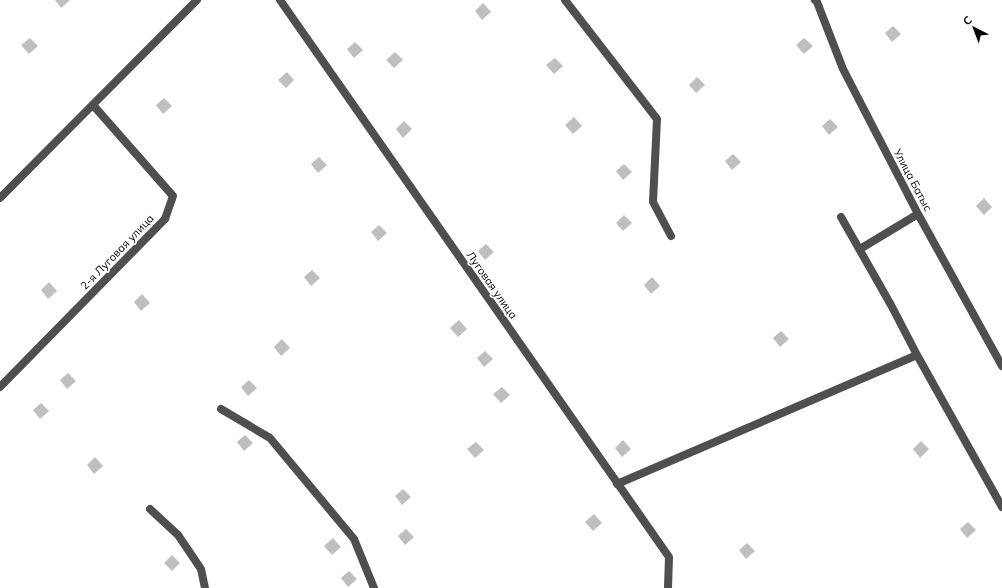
<svg xmlns="http://www.w3.org/2000/svg" width="1002" height="588" font-family="Mulish,sans-serif">
<rect width="100%" height="100%" fill="#fff"/>
<path fill="#bfbfbf" d="M55,0H70L61,8Z
M483,3L491,12L482,20L475,11Z
M893,26L901,34L892,42L885,33Z
M30,38L38,46L29,54L21,45Z
M804,38L813,46L804,54L796,45Z
M355,42L363,50L354,58L347,49Z
M395,52L403,60L394,68L386,60Z
M555,58L563,66L554,74L546,65Z
M287,72L294,80L286,88L278,80Z
M697,77L705,85L696,93L689,85Z
M164,98L172,106L163,114L156,105Z
M574,117L582,126L573,134L565,125Z
M830,119L838,127L829,135L822,126Z
M404,121L412,129L403,138L396,129Z
M733,154L741,162L732,170L725,161Z
M319,157L327,165L318,173L311,164Z
M624,164L632,172L623,180L616,171Z
M984,198L992,207L984,215L976,206Z
M624,215L632,223L623,231L616,223Z
M379,225L387,233L378,241L371,232Z
M486,244L494,252L485,260L478,251Z
M312,270L320,278L311,286L304,277Z
M652,277L660,286L651,294L644,285Z
M49,282L57,291L48,299L41,290Z
M142,294L150,303L141,311L134,302Z
M459,320L467,329L458,337L450,328Z
M781,331L789,339L780,347L773,338Z
M282,339L290,348L281,356L274,347Z
M485,351L493,359L484,367L477,358Z
M68,373L76,381L67,389L60,380Z
M249,380L257,388L248,396L241,387Z
M502,387L510,395L501,403L493,394Z
M41,403L49,411L40,419L33,410Z
M245,435L253,443L244,451L237,442Z
M623,440L631,449L622,457L615,448Z
M921,441L929,449L920,458L913,449Z
M476,442L484,450L475,458L467,449Z
M95,457L103,466L94,474L87,465Z
M403,489L411,497L402,505L395,496Z
M594,514L602,523L593,531L585,522Z
M968,522L976,530L967,538L960,529Z
M406,529L414,537L405,545L398,536Z
M333,538L341,547L332,555L324,546Z
M747,543L755,551L746,559L739,550Z
M172,555L180,563L172,571L164,563Z
M349,571L357,579L348,587L341,578Z"/>
<g fill="none" stroke-linecap="round" stroke-linejoin="round">
<path stroke="#4f4f4f" stroke-width="8" d="M93,105L173,196L165,219
M0,198L197,0"/>
<path stroke="#4f4f4f" stroke-width="8" d="M280,0L669,557L668,588
M565,0L657,119L653,202L671,236
M815,0L817,2L843,69L918,214L1002,366
M841,217L891,305L917,355L1002,507
M860,249L918,214
M0,387L165,219
M221,409L270,438L354,539L374,588
M617,484L917,355
M150,509L178,535L201,569L205,588"/>
</g>
<g text-anchor="middle" dominant-baseline="central" stroke-width="3.5" stroke-linejoin="round" paint-order="stroke">
<g font-size="11" fill="#000" stroke="#fff">
<text transform="translate(913 180) rotate(62)">Улица Батыс</text>
<text transform="translate(117 252) rotate(-46)">2-я Луговая улица</text>
<text transform="translate(492 285) rotate(55)">Луговая улица</text>
</g>
</g>
<g transform="translate(974 28) rotate(318)" stroke="#ffffff" stroke-width="3" paint-order="stroke">
<path d="M0-3L7 15L0 10L-7 15Z" fill="#000000"/>
<text y="-6" font-size="11" font-weight="bold" text-anchor="middle" fill="#000000">С</text>
</g>
</svg>
